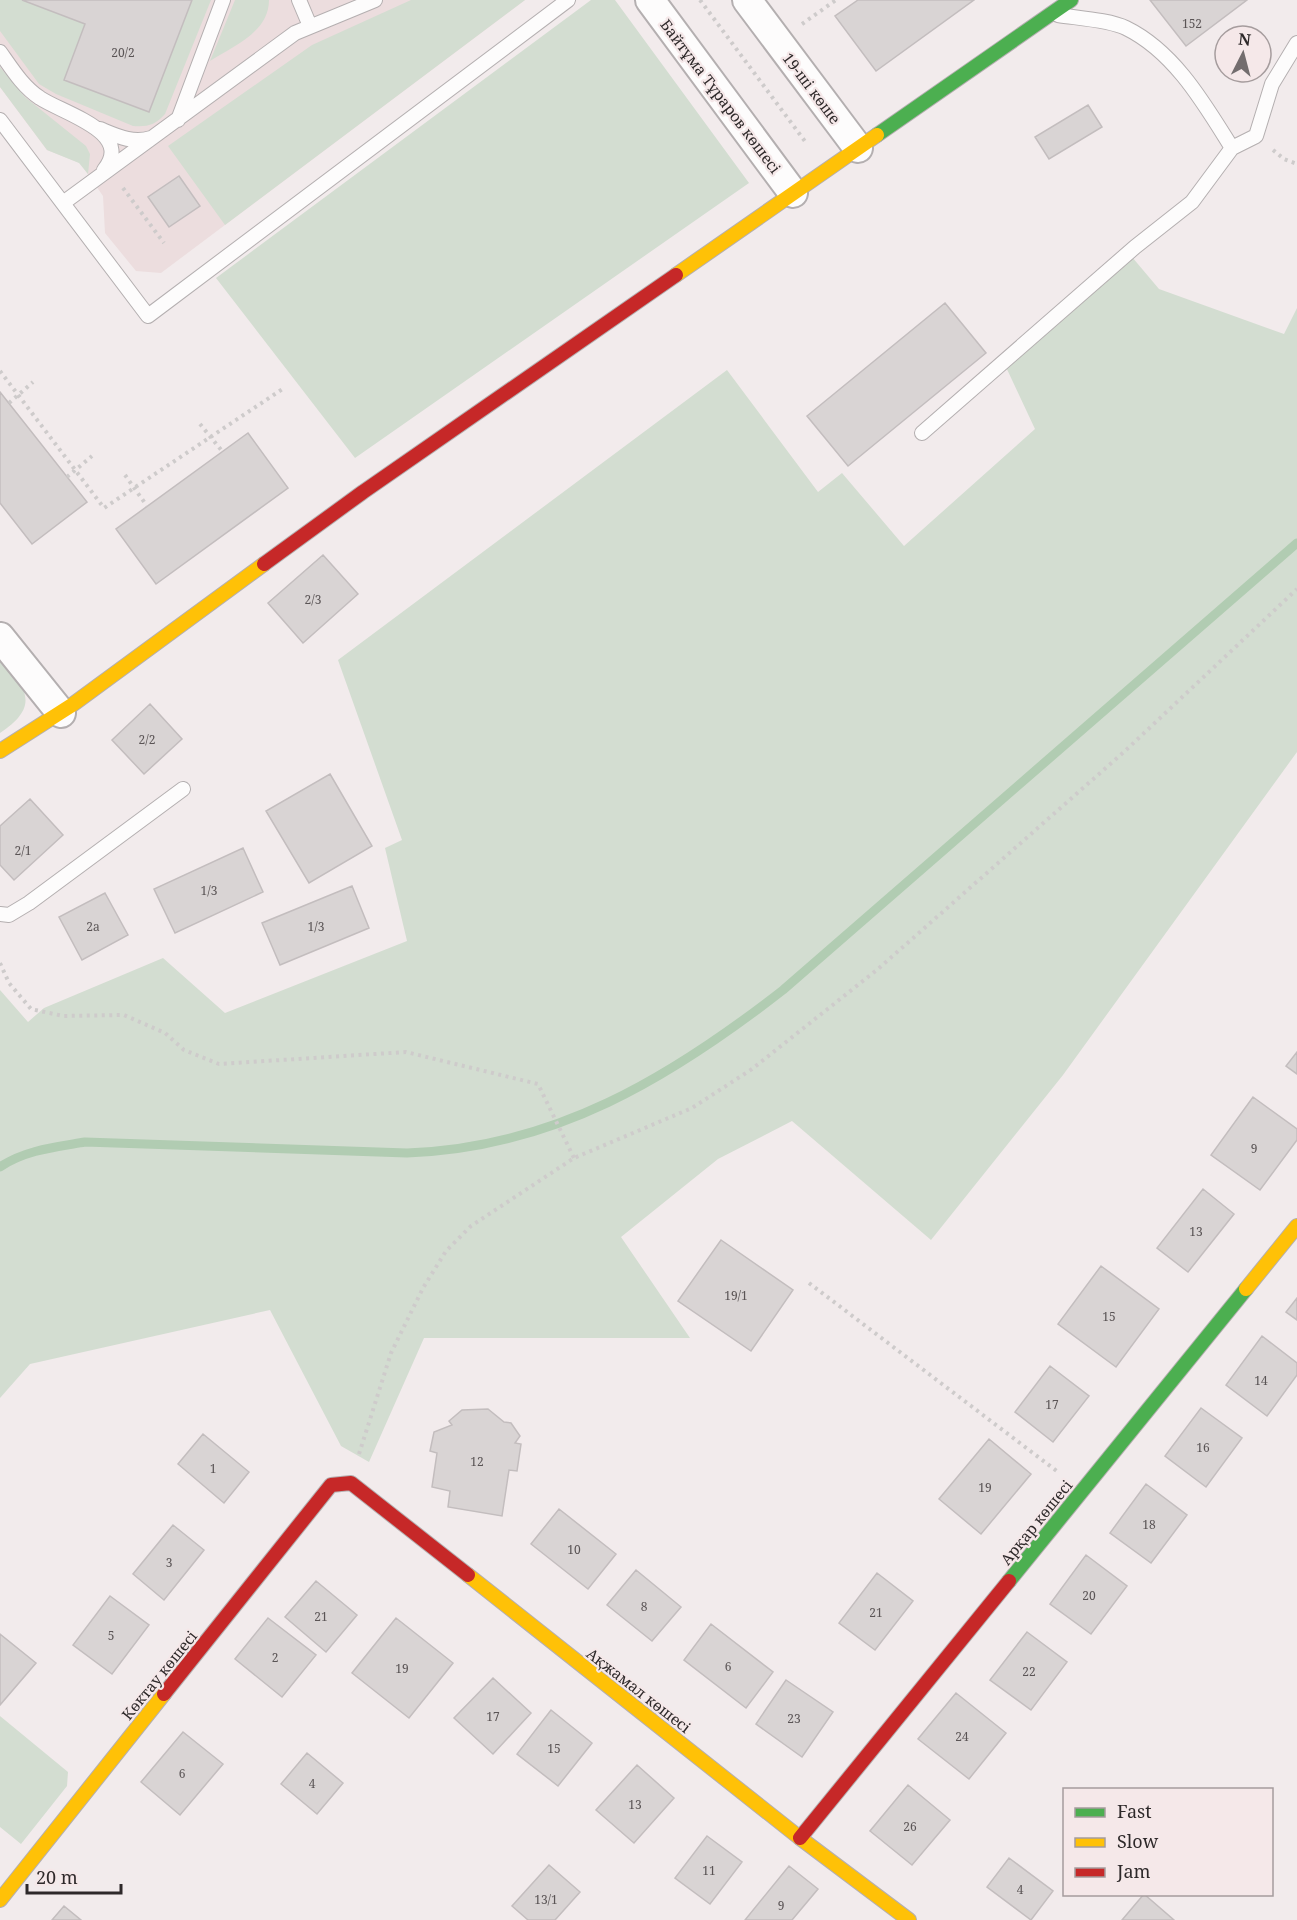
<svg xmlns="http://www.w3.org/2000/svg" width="1297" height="1920" font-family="'Noto Serif',serif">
<rect width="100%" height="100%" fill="#f2ebec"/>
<path fill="#ecddde" d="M0,0H525L161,273L136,271L105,233L103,196L80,163L47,150L0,87Z"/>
<path fill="#d3ddd1" d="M0,0H22L85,24L64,80L149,112L192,0H211L165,114C155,125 148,127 133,126L56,94L39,84L0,31Z
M235,0H269C269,32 234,46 210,61Z
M411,0H525L225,225L168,146L312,45Z
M591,0H615L749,183L355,458L216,278Z
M0,67L25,97L86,146L90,154L88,174L79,163L47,150L0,87Z
M1132,257L1159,289L1284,334L1297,308V752L1063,1075L931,1240L792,1121L718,1159L621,1237L690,1338H424L369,1462L341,1446L270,1310L30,1364L0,1398V990L28,1022L44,1008L163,958L225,1013L407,941L385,848L402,840L338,660L727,370L818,492L842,473L904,546L1035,429L1005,365Z
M0,656C25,688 42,705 0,733Z
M0,1716L68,1772L67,1786L21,1844L0,1827Z"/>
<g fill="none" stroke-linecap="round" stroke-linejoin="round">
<path stroke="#b1ccb2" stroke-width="9" d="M0,1167C25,1150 56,1147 85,1142L407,1153C554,1148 670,1078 783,990L1297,543"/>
</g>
<path fill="#d9d4d4" stroke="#c3bdbe" stroke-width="1.5" d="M22,0H192L149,112L64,80L85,24Z
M858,0H974L876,71L835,16Z
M1150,0H1247L1186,46Z
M1088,105L1102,127L1049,159L1035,137Z
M179,176L200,206L169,227L148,197Z
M945,303L986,353L848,466L807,416Z
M0,392L87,502L32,544L0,503Z
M248,433L288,488L156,584L116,529Z
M323,555L358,594L303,643L268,603Z
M150,704L182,739L144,774L112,740Z
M330,774L372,846L309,883L266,811Z
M30,799L63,835L14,880L0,865V826Z
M243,848L263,892L175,933L154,889Z
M352,886L369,928L280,965L262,923Z
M105,893L128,935L82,960L59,917Z
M1297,1052V1074L1286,1066Z
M1253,1097L1297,1129V1140L1260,1190L1211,1155Z
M1203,1189L1234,1214L1188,1272L1157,1248Z
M721,1240L793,1290L751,1351L678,1301Z
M1101,1266L1159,1309L1116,1367L1058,1324Z
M1297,1298V1320L1286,1312Z
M1262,1336L1297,1363V1375L1267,1416L1226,1385Z
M1050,1366L1089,1396L1053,1442L1015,1412Z
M1201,1408L1242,1438L1206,1487L1165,1456Z
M488,1409L504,1422L511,1423L520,1436L515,1443L521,1444L517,1471L509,1470L502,1516L448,1507L450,1491L432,1487L437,1453L430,1451L434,1432L452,1425L449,1421L462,1410Z
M203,1434L249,1472L224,1503L178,1464Z
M989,1439L1031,1474L981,1534L939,1499Z
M1146,1484L1187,1515L1151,1563L1110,1533Z
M559,1509L616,1554L588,1589L531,1544Z
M173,1525L204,1550L164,1600L133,1574Z
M1086,1555L1127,1586L1091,1634L1050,1604Z
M636,1570L681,1607L652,1641L607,1605Z
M877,1573L913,1601L875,1650L839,1623Z
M316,1581L357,1615L326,1652L285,1617Z
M110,1596L149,1625L112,1674L73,1645Z
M268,1618L316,1655L282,1697L235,1659Z
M396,1618L453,1663L409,1718L352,1673Z
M711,1624L773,1672L746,1708L684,1660Z
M1027,1632L1067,1662L1031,1710L990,1680Z
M0,1634L36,1663L0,1705Z
M493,1678L531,1713L493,1754L454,1718Z
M786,1680L833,1712L802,1757L756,1724Z
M956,1693L1006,1733L969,1779L918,1739Z
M551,1710L592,1743L558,1786L517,1754Z
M183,1732L223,1764L180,1815L141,1782Z
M307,1753L343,1783L317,1814L281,1784Z
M637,1765L674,1798L634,1843L596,1810Z
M908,1785L950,1820L912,1865L870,1831Z
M707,1836L742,1862L710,1904L675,1878Z
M1009,1858L1053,1891L1031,1920L987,1887Z
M549,1865L580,1892L555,1920H528L512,1906Z
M789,1866L818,1889L792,1920H745Z
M1144,1894L1174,1920H1122Z
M64,1906L81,1920H52Z"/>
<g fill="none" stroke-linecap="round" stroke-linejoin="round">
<g stroke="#b4afb0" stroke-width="16">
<path id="lane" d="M299,0L310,26
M1058,15C1077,18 1110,20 1126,28C1175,52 1205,105 1232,148L1256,136L1272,84L1297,43
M0,52C12,69 23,87 40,98C62,113 135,132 104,170
M0,120L148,316L568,0
M178,120L223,0
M100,129C117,136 133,144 151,138
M63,203L295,33L375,0
M922,433L1135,247L1192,202L1232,148
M0,914L9,915L29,903L183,789"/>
</g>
<g stroke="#b4afb0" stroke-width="32">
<path id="street" d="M650,0L793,193
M747,0L858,148
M0,637L61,713"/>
</g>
<g stroke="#b4afb0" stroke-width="16">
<path id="fast" d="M877,135L1071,0
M1009,1581L1246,1289"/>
</g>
<g stroke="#b4afb0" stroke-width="16">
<path id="slow" d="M676,275L877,135
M0,751L72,705L264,564
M1246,1289L1297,1226
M468,1575L800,1838L909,1920
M0,1900L164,1694"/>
</g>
<g stroke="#b4afb0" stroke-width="16">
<path id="jam" d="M264,564L363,492L676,275
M164,1694L331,1485L351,1483L468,1575
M800,1838L1009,1581"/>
</g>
<path stroke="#cecbcb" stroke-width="4" stroke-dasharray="3 4.5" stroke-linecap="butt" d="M700,0L807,144
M802,24L836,0
M1273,150L1284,159L1297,164
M123,188L164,243
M0,371L104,508L284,388
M9,403L33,382
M200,424L222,451
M125,475L147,506
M67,477L92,456
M0,963L9,983L31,1009L63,1016L124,1015L165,1033L184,1050L219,1064L406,1052L538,1084L574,1158
M809,1283L1058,1472
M359,1454L391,1353L423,1288L446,1251L471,1226L574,1158L692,1108L752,1069L878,969L1125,751L1297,589"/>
<use href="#lane" stroke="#fdfcfc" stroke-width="14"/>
<use href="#street" stroke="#fdfcfc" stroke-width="28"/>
<use href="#fast" stroke="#4caf50" stroke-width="14"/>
<use href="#slow" stroke="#ffc107" stroke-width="14"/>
<use href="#jam" stroke="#c62828" stroke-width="14"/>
</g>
<g text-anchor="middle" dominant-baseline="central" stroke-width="4.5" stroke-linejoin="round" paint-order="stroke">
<g font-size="12" fill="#5a5455">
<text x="1192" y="23">152</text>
<text x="123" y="52">20/2</text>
<text x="313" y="599">2/3</text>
<text x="147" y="739">2/2</text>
<text x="23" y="850">2/1</text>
<text x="209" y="890">1/3</text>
<text x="93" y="926">2а</text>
<text x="316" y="926">1/3</text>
<text x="1254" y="1148">9</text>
<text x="1196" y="1231">13</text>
<text x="736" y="1295">19/1</text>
<text x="1109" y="1316">15</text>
<text x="1261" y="1380">14</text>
<text x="1052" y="1404">17</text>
<text x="1203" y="1447">16</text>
<text x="477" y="1461">12</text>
<text x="213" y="1468">1</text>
<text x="985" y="1487">19</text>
<text x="1149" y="1524">18</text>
<text x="574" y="1549">10</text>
<text x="169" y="1562">3</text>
<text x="1089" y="1595">20</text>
<text x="644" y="1606">8</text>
<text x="876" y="1612">21</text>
<text x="321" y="1616">21</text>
<text x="111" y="1635">5</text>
<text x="275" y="1657">2</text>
<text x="728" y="1666">6</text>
<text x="402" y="1668">19</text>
<text x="1029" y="1671">22</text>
<text x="493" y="1716">17</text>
<text x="794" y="1718">23</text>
<text x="962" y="1736">24</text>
<text x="554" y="1748">15</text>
<text x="182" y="1773">6</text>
<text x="312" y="1783">4</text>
<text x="635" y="1804">13</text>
<text x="910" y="1826">26</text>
<text x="709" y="1870">11</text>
<text x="1020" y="1889">4</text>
<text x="546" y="1899">13/1</text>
<text x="781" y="1905">9</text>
</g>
<g font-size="15" fill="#2e292a" stroke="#f5e8e9">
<text transform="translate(812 88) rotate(53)">19-ші көше</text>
<text transform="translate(721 96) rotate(53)">Байтұма Тұраров көшесі</text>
<text transform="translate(1036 1522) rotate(-51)">Арқар көшесі</text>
<text transform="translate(159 1675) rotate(-51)">Көктау көшесі</text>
<text transform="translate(639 1690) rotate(38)">Ақжамал көшесі</text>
</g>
</g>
<rect x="1063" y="1788" width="210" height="108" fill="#f5e8e9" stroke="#a59c9d" stroke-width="1.5"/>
<rect x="1075" y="1808" width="30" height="9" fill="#4caf50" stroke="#a59c9d" stroke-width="1.5"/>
<text x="1117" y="1818" font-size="18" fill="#2e292a">Fast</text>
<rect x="1075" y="1838" width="30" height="9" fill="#ffc107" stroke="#a59c9d" stroke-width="1.5"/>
<text x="1117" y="1848" font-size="18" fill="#2e292a">Slow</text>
<rect x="1075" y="1868" width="30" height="9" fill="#c62828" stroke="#a59c9d" stroke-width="1.5"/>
<text x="1117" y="1878" font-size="18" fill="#2e292a">Jam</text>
<g transform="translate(1243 54) rotate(6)"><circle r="28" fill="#f5e8e9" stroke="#a59c9d" stroke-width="1.5"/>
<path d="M0-4.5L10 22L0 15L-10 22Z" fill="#736d6e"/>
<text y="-9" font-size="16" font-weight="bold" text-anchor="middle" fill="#2e292a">N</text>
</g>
<path d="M27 1884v9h94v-9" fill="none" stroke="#2e292a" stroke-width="3"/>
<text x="36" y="1884" font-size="18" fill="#2e292a" stroke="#f5e8e9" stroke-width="4.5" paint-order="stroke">20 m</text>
</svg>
